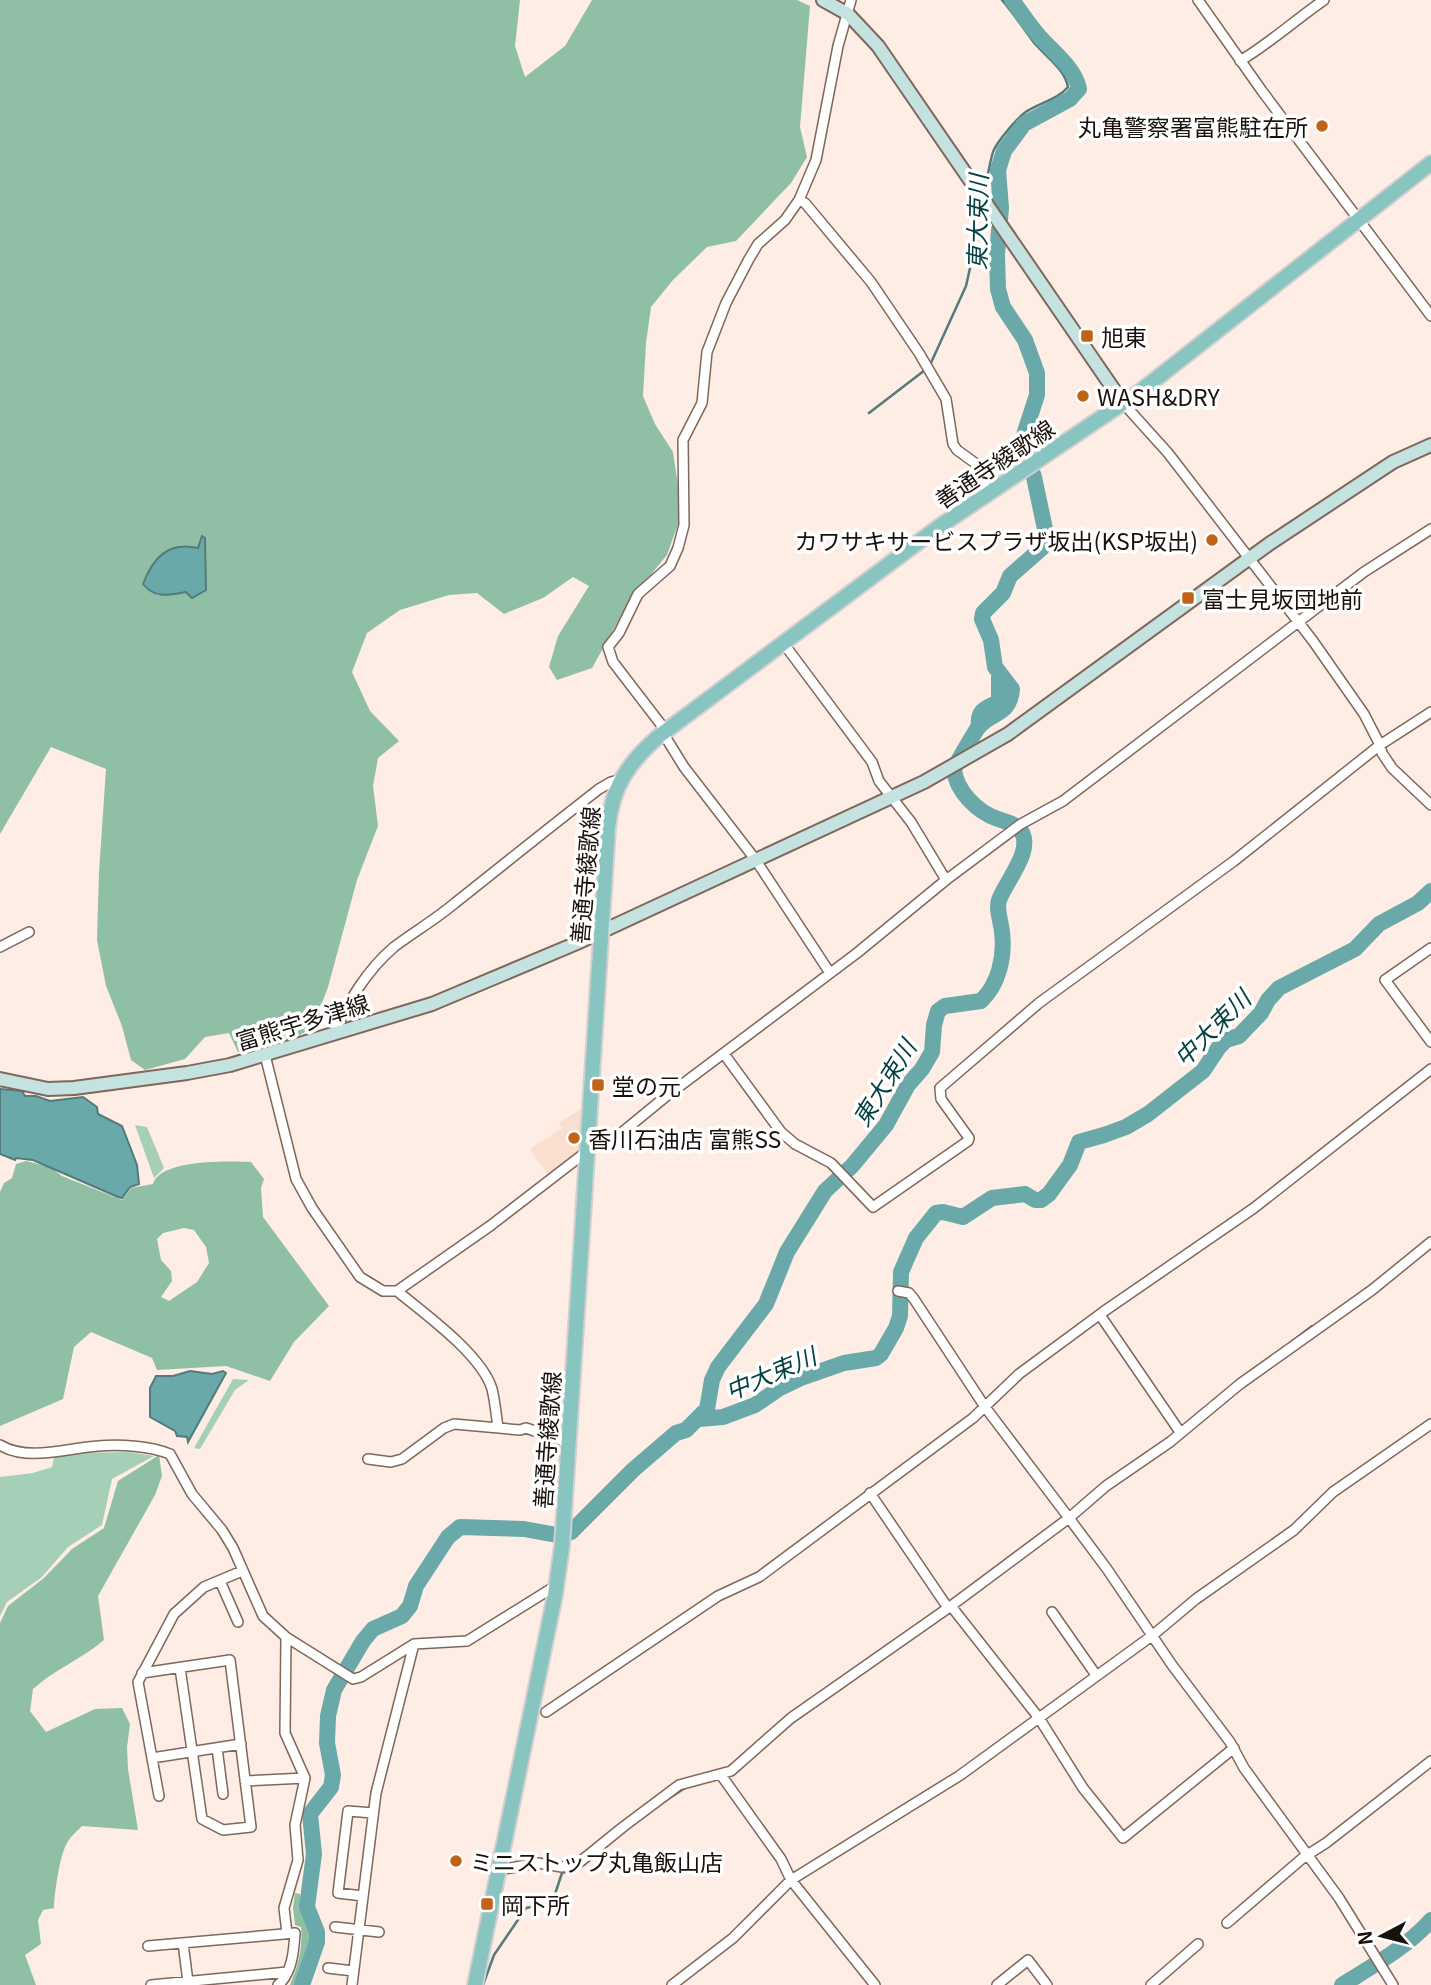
<svg xmlns="http://www.w3.org/2000/svg" width="1431" height="1985" font-family="Georgia,'Noto Sans JP',serif">
<rect width="100%" height="100%" fill="#feede5"/>
<path fill="#faded0" d="M584,1107L581,1151L548,1175L530,1149L562,1128L559,1123Z"/>
<path fill="#a6cfb8" d="M135,1125L147,1127L164,1168L154,1178Z
M233,1379L249,1380L235,1390L200,1449L194,1448Z
M129,1452L154,1456L112,1479L102,1525L68,1547L42,1577L7,1602L0,1616V1477L33,1473L52,1467L54,1457L73,1453Z"/>
<path fill="#8fbfa4" fill-rule="evenodd" d="M0,0H520L515,46L525,77L565,46L592,0H797L810,6L800,127L807,157L791,183L736,241L707,247L673,280L651,307L646,343L643,396L655,424L673,452L682,513L667,555L630,600L592,668L557,680L549,667L558,636L589,586L573,577L543,598L504,614L477,593L449,595L400,610L367,633L352,672L370,711L399,741L378,758L373,786L378,826L357,880L328,987L313,1027L291,1040L238,1052L229,1033L205,1037L185,1059L145,1070L131,1060L122,1026L106,986L97,940L99,872L106,769L51,747L0,834Z
M26,1161L50,1167L62,1176L122,1200L131,1188L153,1184C160,1159 229,1161 251,1162L264,1179L261,1188L263,1217L329,1306L294,1342L270,1381L226,1366L157,1370L152,1358L91,1332L74,1347L63,1399L0,1426V1192L4,1183L12,1178L16,1164ZM184,1228L194,1230L206,1247L209,1263L197,1282L169,1301L161,1297L172,1281L171,1271L161,1260L157,1239L163,1233Z
M159,1455L162,1476L155,1495L98,1596L104,1640C82,1659 55,1669 33,1689L30,1711L46,1732L95,1709L122,1708L130,1724L127,1747L128,1769L138,1830L82,1826C77,1831 70,1837 67,1843C60,1854 54,1895 54,1908L43,1910L38,1920L41,1944L25,1955L36,1985H0V1623L8,1606L44,1578L72,1549L104,1528L118,1481Z
M295,1893L300,1894C302,1907 308,1918 310,1931C314,1949 303,1969 297,1985H290C298,1965 303,1949 301,1927L295,1925L293,1908Z"/>
<path fill="#6aa9a9" stroke="#527b7a" stroke-width="2" d="M202,536L205,538L206,590L192,598L186,592C169,595 155,599 143,584C153,558 168,541 198,548Z
M0,1089L22,1091L25,1096H36L50,1101L83,1097L97,1107L98,1114L122,1126L137,1165L139,1184L130,1187L122,1198L118,1197L33,1160L16,1158L15,1160L0,1154Z
M190,1371L212,1374L223,1371L226,1373L188,1442L187,1437L177,1436L175,1431L150,1417V1388L156,1376H173Z"/>
<g fill="none" stroke-linecap="round" stroke-linejoin="round">
<path stroke="#527b7a" stroke-width="2.5" d="M984,190C988,178 989,165 993,152C996,143 1020,114 1029,110C1042,102 1058,99 1068,87C1065,68 1043,55 1032,40C1022,26 1013,13 1002,0
M930,365L966,286L975,246L985,222L978,212L981,204
M869,413L925,370
M1290,1343L1312,1326
M1106,1481L1149,1451
M1021,1549L1063,1517
M888,1645L937,1611
M792,1723L853,1680
M725,1778L738,1771
M659,1805L685,1788
M625,1830L651,1811
M483,1985L494,1955L526,1908L552,1903L562,1873L581,1867L607,1846"/>
<path stroke="#6aa9a9" stroke-width="16" d="M979,726C977,709 987,708 999,702V674
M699,1419L723,1417L755,1405L780,1388L801,1378L844,1363L876,1358L881,1354L896,1328L900,1316L901,1272L916,1238L936,1213L943,1212L963,1217L992,1198L1025,1194L1035,1200H1041L1049,1194L1070,1165L1079,1142L1104,1135L1126,1127L1148,1114L1203,1071L1219,1047L1226,1040L1239,1036L1261,1013L1268,1000L1279,988L1355,949L1379,924L1418,903L1431,891
M302,1985L317,1942V1932L307,1907L314,1854L310,1814L331,1787L333,1775L327,1743L328,1716L334,1690L363,1641L373,1629L402,1616L410,1606L416,1586L448,1537L460,1527L524,1529L562,1536L571,1532L633,1470L676,1433L686,1430L707,1409L712,1380L718,1367L766,1304L787,1252L825,1191L852,1166L886,1125L908,1085L922,1069L932,1052L934,1025L938,1011L945,1006L981,1001C999,984 1005,956 1002,932C1001,921 996,910 999,900C1006,881 1034,850 1021,831C1015,823 1006,822 998,819C977,812 956,791 954,769C961,755 969,742 977,729C990,711 1010,717 1012,689L995,667L991,640L982,619L983,613L1003,593L1010,576L1042,548L1045,529L1034,477L1022,441L1037,395V373L1025,340L1003,307L998,289L997,255L1001,208L998,170L1004,151L1024,124L1070,99L1079,89C1075,68 1053,52 1039,36C1029,25 1021,12 1012,0
M1342,1985C1374,1965 1406,1948 1431,1920"/>
<g stroke="#7f675b" stroke-width="12">
<path id="street" d="M1198,0L1262,91L1431,316
M1240,61C1270,43 1295,20 1324,0
M799,200L805,203L871,282L919,353L946,399L953,444L957,450L975,463L988,493
M1123,403L1168,453L1313,641L1364,714L1380,745L1382,753L1392,768L1431,805
M784,644L872,762L879,781L911,822L946,880
M666,731L613,662L608,647L619,633L638,594L670,566L678,548L684,525L683,440L702,403L707,352L726,303L749,259L758,244L785,220L799,200L816,160L838,46L851,0
M663,733L684,767L755,859L830,973
M0,947L29,932
M1431,948L1385,980L1431,1042
M333,1035C348,1002 366,971 394,947C414,932 436,919 455,903C503,865 550,827 599,789L611,782L622,779
M724,1054L781,1132L795,1144L831,1163L873,1207L968,1141L969,1138L941,1099L940,1088L1039,1003L1234,861L1380,745L1431,712
M265,1055L296,1179L312,1208L360,1277L383,1291H397L490,1226L586,1152
M587,1145L614,1139L664,1098L857,953L946,880L1021,824L1063,801L1364,572L1431,529
M397,1291C424,1313 482,1355 492,1389C495,1401 496,1414 498,1427
M1100,1315L1180,1432
M0,1445C28,1462 68,1448 98,1446C120,1444 150,1446 170,1454L192,1494L222,1530L233,1548L263,1616L286,1637L353,1679L361,1677L414,1644L467,1641L557,1585
M368,1459L391,1462L402,1459L444,1428L454,1424L520,1430L526,1428L569,1443
M870,1493L948,1608
M220,1581L238,1622
M951,1606L1039,1718L1083,1788L1123,1838L1234,1748
M1052,1612L1096,1675
M286,1637L285,1733L305,1778L295,1825L298,1860L284,1908L287,1933
M142,1673L230,1660L251,1827L223,1830L202,1819L180,1668
M546,1712L718,1596L759,1577L973,1418L1019,1374L1103,1312L1254,1208L1431,1069
M217,1748L223,1794
M152,1758L241,1744
M721,1775L781,1859L791,1880L875,1985
M245,1781L305,1778
M159,1796L138,1682L174,1614L204,1587L242,1571
M499,1870L538,1863L562,1867L573,1865L581,1861L623,1827L679,1785L731,1771L791,1718L951,1606L1069,1518L985,1407L914,1299L909,1293L898,1291
M363,1896L338,1893L348,1811L373,1813
M1227,1923L1304,1857L1326,1843L1431,1761
M335,1927L379,1932
M183,1943L188,1982
M148,1946L295,1933C294,1950 292,1974 278,1985
M328,1968L353,1971
M151,1985L287,1972
M352,1985L376,1793L414,1644
M672,1985L733,1938L791,1880L959,1776L1153,1635L1196,1599L1294,1530L1333,1492L1431,1424
M997,1985L1028,1960L1047,1985
M1151,1985L1198,1944
M1393,1985L1339,1898L1244,1768L1230,1742L1172,1665L1107,1569L1069,1518L1106,1486L1170,1442L1240,1384L1372,1290L1431,1242"/>
</g>
<g stroke="#7f675b" stroke-width="16">
<path id="secondary" d="M823,0L848,14L878,46L1123,403
M0,1079L48,1089L74,1088L187,1073L230,1065L432,1004L577,943L924,782L1008,734L1269,544L1393,462L1431,445"/>
</g>
<g stroke="#d1cfcf" stroke-width="18">
<path id="primary" d="M475,1985L555,1595L562,1546L608,827C612,786 629,762 659,736L940,526L1138,393L1431,163"/>
</g>
<use href="#street" stroke="#fff" stroke-width="9"/>
<use href="#secondary" stroke="#c4e2e0" stroke-width="12"/>
<use href="#primary" stroke="#88c5c0" stroke-width="14"/>
</g>
<g fill="#c06317" stroke="#fff" stroke-width="2.5">
<circle cx="1322" cy="126" r="7"/>
<rect x="1080" y="329" width="14" height="14" rx="3.5"/>
<circle cx="1083" cy="396" r="7"/>
<circle cx="1212" cy="540" r="7"/>
<rect x="1181" y="591" width="14" height="14" rx="3.5"/>
<rect x="591" y="1078" width="14" height="14" rx="3.5"/>
<circle cx="574" cy="1138" r="7"/>
<circle cx="456" cy="1861" r="7"/>
<rect x="480" y="1897" width="14" height="14" rx="3.5"/>
</g>
<g text-anchor="middle" dominant-baseline="central" stroke-width="7" stroke-linejoin="round" paint-order="stroke">
<g font-size="23" fill="#1a110d" stroke="#fff" text-anchor="start">
<text x="1308" y="126" text-anchor="end">丸亀警察署富熊駐在所</text>
<text x="1101" y="336">旭東</text>
<text x="1097" y="396">WASH&amp;DRY</text>
<text x="1198" y="540" text-anchor="end">カワサキサービスプラザ坂出(KSP坂出)</text>
<text x="1202" y="598">富士見坂団地前</text>
<text x="612" y="1085">堂の元</text>
<text x="588" y="1138">香川石油店 富熊SS</text>
<text x="470" y="1861">ミニストップ丸亀飯山店</text>
<text x="501" y="1904">岡下所</text>
</g>
<g font-size="23" fill="#1a110d" stroke="#fff">
<text transform="translate(994 463) rotate(-34)">善通寺綾歌線</text>
<text transform="translate(584 875) rotate(-85)">善通寺綾歌線</text>
<text transform="translate(302 1021) rotate(-17)">富熊宇多津線</text>
<text transform="translate(546 1440) rotate(-86)">善通寺綾歌線</text>
</g>
<g font-size="24" font-style="italic" fill="#034142" stroke="#fff">
<text transform="translate(976 222) rotate(-89)">東大束川</text>
<text transform="translate(1211 1027) rotate(-45)">中大束川</text>
<text transform="translate(883 1082) rotate(-58)">東大束川</text>
<text transform="translate(770 1372) rotate(-23)">中大束川</text>
</g>
</g>
<g transform="translate(1382 1936) rotate(263)" stroke="#ffffff" stroke-width="5" paint-order="stroke">
<path d="M0-5L12 26L0 18L-12 26Z" fill="#1a110d"/>
<text y="-10" font-size="19" font-weight="bold" text-anchor="middle" fill="#1a110d">N</text>
</g>
</svg>
